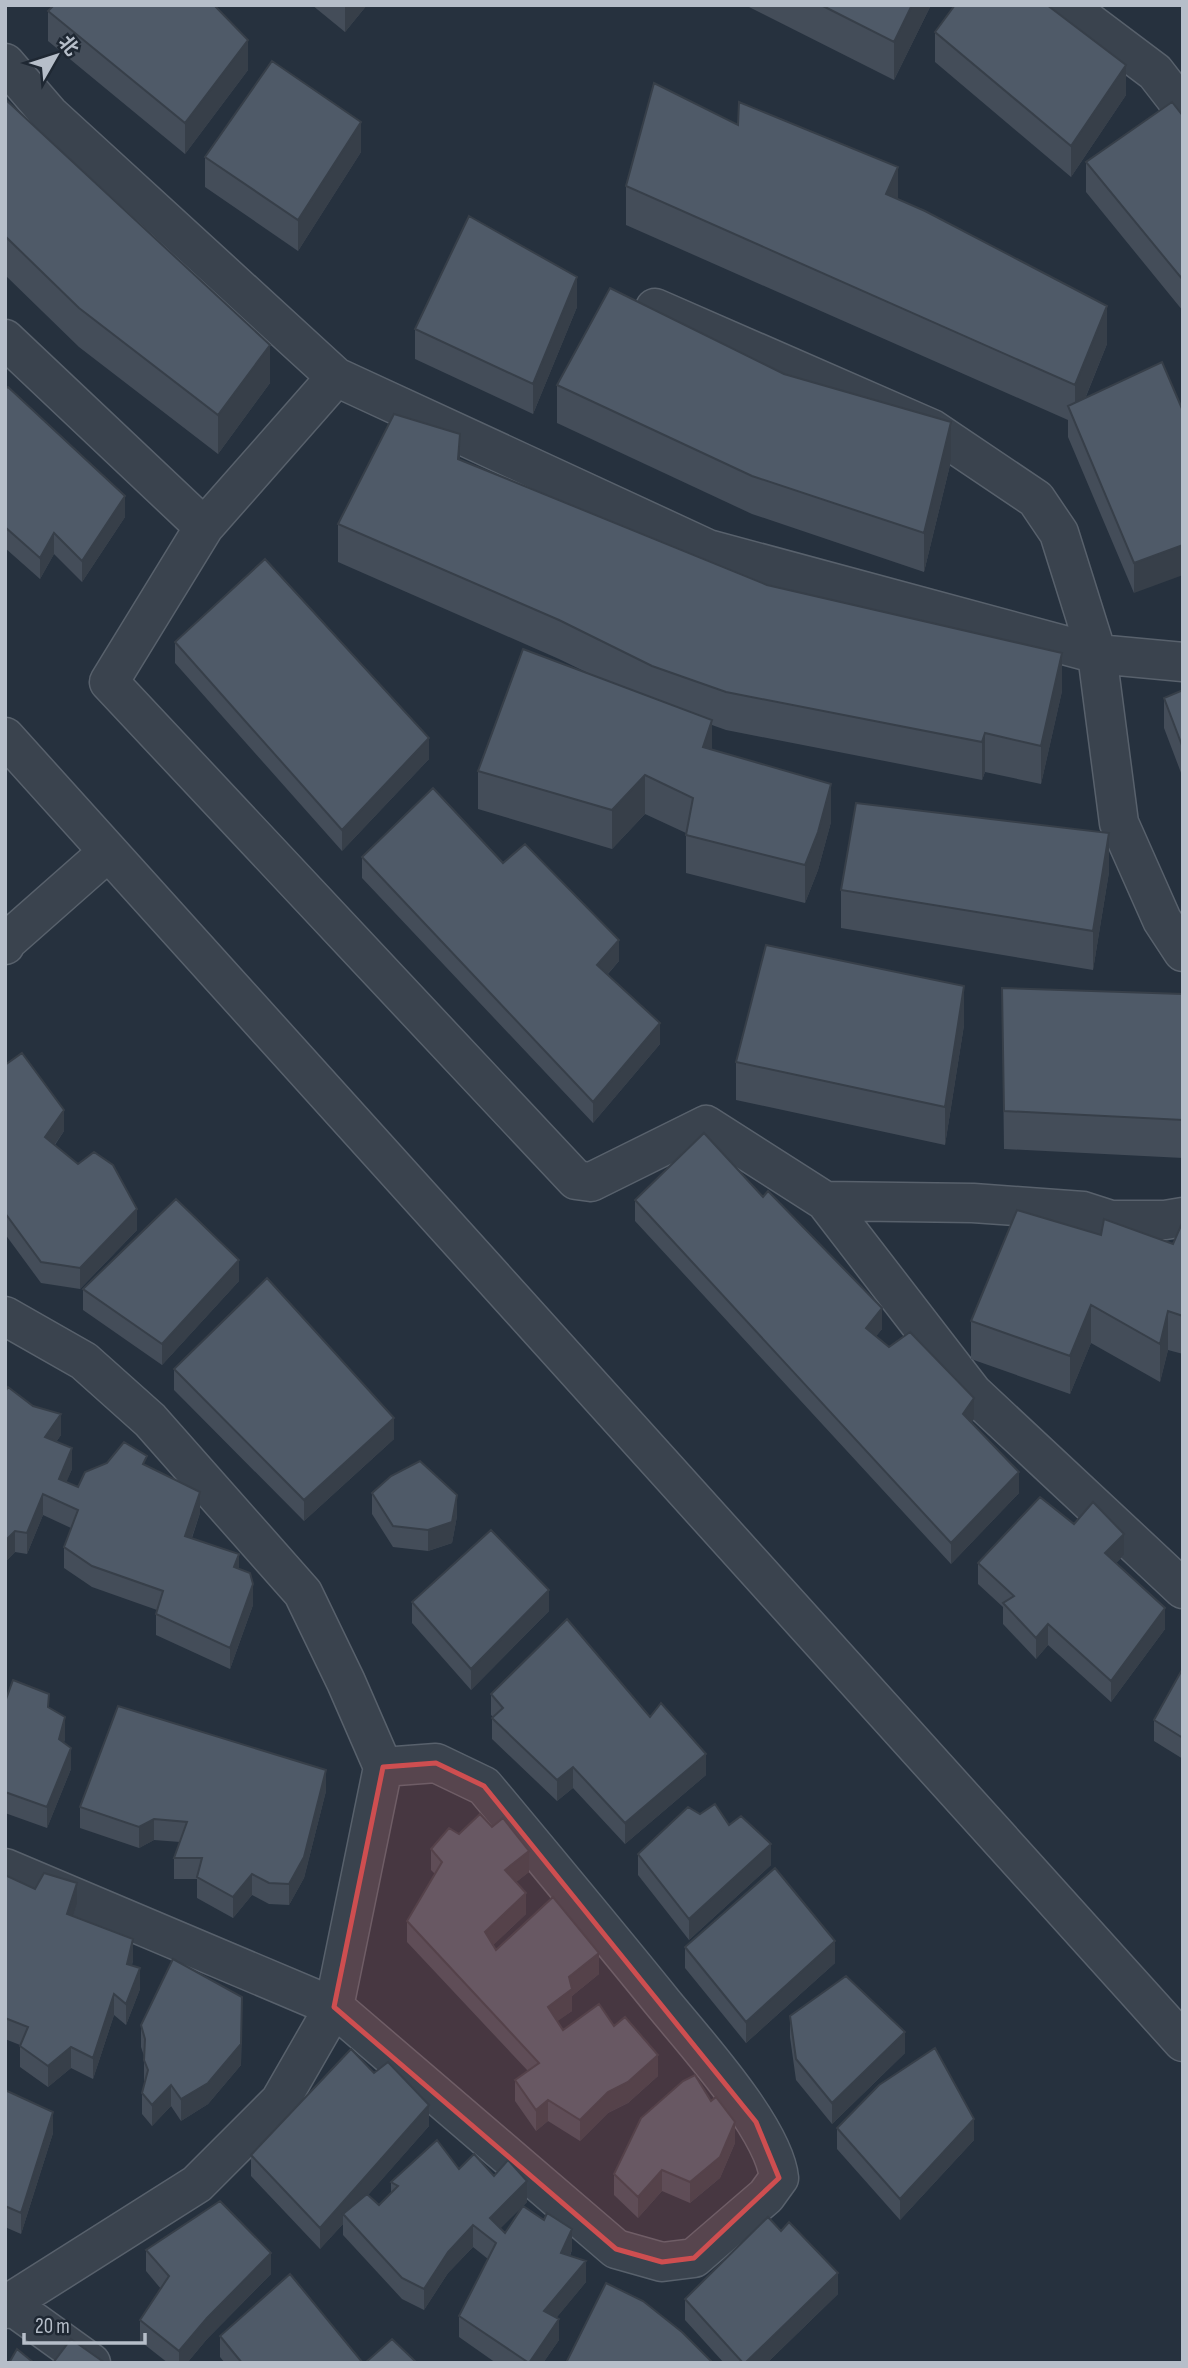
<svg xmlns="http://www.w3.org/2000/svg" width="1188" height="2368" font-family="'Sofia Sans Condensed','Noto Sans SC',sans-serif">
<rect width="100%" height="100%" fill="#26313e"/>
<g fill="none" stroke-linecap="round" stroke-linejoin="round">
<g stroke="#58616c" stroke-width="41">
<path id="minor" d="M1066,5L1155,72L1183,108
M5,63L49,114L336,377L708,549L1097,654L1183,662
M655,308L932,429L1036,499L1059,533L1097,654L1119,823L1162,920L1183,952
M5,339L204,527
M336,377L204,527L109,682L576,1180L591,1182L706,1125L825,1201L973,1393L1183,1589
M5,737L1183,2042
M5,945L6,942L108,852
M825,1201L973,1203L1083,1211L1111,1220H1165L1183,1217
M5,1316L84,1361L150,1420L303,1593L346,1682L383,1767L334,2007L280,2101L197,2184L9,2303L5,2309
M5,1868L334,2007L616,2249L662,2262L694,2258L766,2196L779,2178C774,2129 695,2042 663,2003C604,1930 544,1858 484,1786L436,1763L383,1767
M5,2301L91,2363"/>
</g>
<use href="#minor" stroke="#3a434e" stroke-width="38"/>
</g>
<path fill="#444d59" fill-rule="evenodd" d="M312,5H367L345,32Z
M745,5H931L894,80Z
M48,11L248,70L185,154L48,41Z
M935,32L1126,95L1071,177L935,62Z
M5,99L270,383L218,454L79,347L5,275Z
M1183,116V311L1086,192V162Z
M738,125L1107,344L1085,399L1162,362L1134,593L1068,437V420L626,225V186Z
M361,152L298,251L205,187V157Z
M577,307L533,414L415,359V329Z
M557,385L951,461L924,572L752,514L557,423Z
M5,389L125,517L82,582L54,554L40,579L5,548Z
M460,460L767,585L1062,691L1041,784L985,772L982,780L726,730L712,725V749L831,822L818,870L805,903L686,873V833L645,814L612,849L478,809V771L592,675L559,659L338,562V524Z
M175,642L429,759L342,851L175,663Z
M1183,690V778L1164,728V698Z
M362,857L503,863L619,961L608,974L660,1044L593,1123L362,878Z
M1109,872L1093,970L841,928V890Z
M1002,988L1183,994V1158L1004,1149Z
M964,1025L945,1145L736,1100V1062Z
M5,1065L64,1131L55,1145L137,1230L80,1289L41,1283L5,1234Z
M635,1200L882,1329L876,1336L974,1419L972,1422L1019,1493L951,1564L635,1221Z
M1183,1221V1354L1168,1350L1160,1382L1091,1343L1070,1394L971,1359V1321L1101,1235L1173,1244Z
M239,1281L162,1365L83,1310V1289Z
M174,1369L394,1439L304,1521L174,1390Z
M5,1392L61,1435L56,1442L72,1469L66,1482L78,1487L147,1466L200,1513L192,1538L239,1569L253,1605L230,1669L156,1635V1614L157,1610L92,1587L64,1568V1547L71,1528L43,1515L27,1554L15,1552L5,1562Z
M372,1493L457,1516L452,1543L428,1551L393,1547L372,1514Z
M1074,1524L1124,1555L1116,1563L1165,1629L1111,1702L1048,1645L1036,1659L1003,1624V1607L978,1584V1563Z
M412,1602L549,1611L471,1690L412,1623Z
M1183,1668V1759L1154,1741V1720Z
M491,1694L650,1717L706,1775L625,1844L573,1788L557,1801L492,1739V1718L493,1717L491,1715Z
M5,1702L49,1708L65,1738L64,1743L71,1769L47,1828L5,1813Z
M326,1791L304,1878L289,1905L269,1904L252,1895L233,1918L197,1898V1879H174V1858L180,1842L154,1840L139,1848L80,1828V1807Z
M700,1814L729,1825L771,1865L689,1940L638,1875V1854Z
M431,1849L529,1872L516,1882L526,1914L493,1945L496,1950L599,1974L572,1996V2011L557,2021L563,2030L614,2026L658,2076L628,2103L608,2113L580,2141L548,2121L536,2131L515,2101V2080L528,2071L407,1942V1921L435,1874L431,1870Z
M5,1875L35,1889L77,1904L73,1916L133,1960L132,1965L140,1989L126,2025L114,2015L93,2079L71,2068L48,2087L20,2067V2045L5,2039Z
M685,1947L835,1963L746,2043L685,1968Z
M790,2016L905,2053L832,2124L796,2080L790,2037Z
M242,2018L241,2065L208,2104L181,2121L171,2106L152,2126L142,2114V2093L145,2084L144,2081V2056L141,2047V2025Z
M374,2073L429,2126L368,2195L379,2205L391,2193V2182L459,2169L494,2176L527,2202L523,2206L572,2250L570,2256L586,2282L556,2318L559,2340L543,2363H496L459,2337V2316L488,2259L473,2247L448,2273L424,2310L402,2299L343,2235V2224L320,2249L251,2176V2155ZM522,2207L505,2233L500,2228Z
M5,2090L53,2133L21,2234L5,2227Z
M837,2128L974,2140L900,2220L837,2149Z
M735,2143L720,2178L690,2203L662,2191L638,2218L614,2195V2174Z
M146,2250L271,2274L207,2339L187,2363H168L140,2341V2320L161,2289L146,2271Z
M838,2294L767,2363H724L685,2320V2299Z
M220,2336L363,2363H225L220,2357Z"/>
<path fill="#373f49" d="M345,5H367L345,32Z
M912,5H931L894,80V42Z
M248,40V70L185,154V123Z
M1126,65V95L1071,177V146Z
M361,122V152L298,251V220Z
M898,167V205L886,194Z
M577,277V307L533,414V384Z
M1107,306V344L1075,423V385Z
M270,345V383L218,454V415Z
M951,422V461L924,572V533Z
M460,434V472L458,459Z
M125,496V517L82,582V561Z
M54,533V554L40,579V558Z
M1183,545V575L1134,593V563Z
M1062,653V691L1041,784V746Z
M712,720V758L703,747Z
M985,733V772L982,780V742Z
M429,738V759L342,851V830Z
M645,775V814L612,849V810Z
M831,784V822L818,870L805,903V865Z
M1109,833V872L1093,970V931Z
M619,940V961L597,986V965Z
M964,986V1025L945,1145V1107Z
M660,1023V1044L593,1123V1102Z
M64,1110V1131L45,1158V1137Z
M137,1209V1230L80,1289V1268Z
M239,1260V1281L162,1365V1344Z
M1091,1305V1343L1070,1394V1356Z
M882,1308V1329L866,1349V1328Z
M1168,1311V1350L1160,1382V1344Z
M974,1398V1419L963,1435V1414Z
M61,1414V1435L45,1458V1437Z
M394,1418V1439L304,1521V1500Z
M72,1448V1469L59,1500V1479Z
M1019,1472V1493L951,1564V1543Z
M200,1492V1513L185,1557V1536Z
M43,1494V1515L27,1554V1533Z
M457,1495V1516L452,1543L428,1551V1530Z
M15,1531V1552L5,1562V1541Z
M1124,1534V1555L1105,1574V1553Z
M239,1554V1575L234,1567Z
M253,1584V1605L230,1669V1648Z
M549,1590V1611L471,1690V1669Z
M1165,1608V1629L1111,1702V1681Z
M1048,1624V1645L1036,1659V1638Z
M65,1717V1738L59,1760V1739Z
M71,1748V1769L47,1828V1807Z
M706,1754V1775L625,1844V1823Z
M573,1767V1788L557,1801V1780Z
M326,1770V1791L304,1878L289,1905V1884Z
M154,1819V1840L139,1848V1827Z
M771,1844V1865L689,1940V1919Z
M529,1851V1872L505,1891V1870Z
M252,1874V1895L233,1918V1897Z
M77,1883V1904L67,1935V1914Z
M526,1893V1914L485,1953V1932Z
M133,1939V1960L127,1985V1964Z
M835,1941V1963L746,2043V2022Z
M599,1953V1974L572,1996V2011L548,2028V2007L569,1977Z
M140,1968V1989L126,2025V2004Z
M114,1994V2015L93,2079V2058Z
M242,1997L241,2065L208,2104L181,2121V2099Z
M905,2032V2053L832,2124V2103Z
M71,2047V2068L48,2087V2066Z
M658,2055V2076L628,2103L608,2113L580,2141V2120L608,2092Z
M171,2085V2106L152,2126V2105Z
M548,2100V2121L536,2131V2110Z
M429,2105V2126L347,2219L343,2214V2224L320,2249V2228Z
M53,2112V2133L21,2234V2213Z
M974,2119V2140L900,2220V2199Z
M735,2122V2143L720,2178L690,2203V2182Z
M662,2170V2191L638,2218V2197Z
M527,2181V2202L490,2239V2218Z
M473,2225V2247L448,2273L424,2310V2289L448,2252Z
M572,2229V2250L561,2274V2253Z
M271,2253V2274L207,2339L187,2363H179V2351L207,2318Z
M586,2261V2282L544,2333V2311Z
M838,2273V2294L767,2363H745Z
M559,2319V2340L543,2363H529Z"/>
<path fill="#4f5a68" stroke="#373f49" stroke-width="2" d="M54,5H214L248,40L185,123L48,11Z
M821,5H912L894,42Z
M955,5H1047L1126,65L1071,146L935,32Z
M272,61L361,122L298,220L205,157Z
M654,83L738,125L739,102L898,167L886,194L925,211L1107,306L1075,385L626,186Z
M5,99L270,345L218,415L79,308L5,236Z
M1172,102L1183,116V280L1086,162Z
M469,216L577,277L533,384L415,329Z
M610,288L784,374L951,422L924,533L752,476L557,385Z
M1162,362L1183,411V545L1134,563L1068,406Z
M8,387L125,496L82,561L54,533L40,558L5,527V389Z
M394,414L460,434L458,459L767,585L1062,653L1041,746L985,733L982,742L726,692L652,666L559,620L338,524Z
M265,559L429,738L342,830L175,642Z
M523,649L712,720L703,747L831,784L818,832L805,865L686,835L693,798L645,775L612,810L478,771Z
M1183,690V748L1164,698Z
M433,788L503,863L525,844L619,940L597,965L660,1023L593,1102L362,857Z
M856,803L1109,833L1093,931L841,890Z
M766,945L964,986L945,1107L736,1062Z
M1002,988L1183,994V1120L1004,1111Z
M22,1053L64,1110L45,1137L78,1164L94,1152L113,1165L137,1209L80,1268L41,1262L5,1213V1065Z
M704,1133L763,1197L768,1191L882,1308L866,1328L889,1347L910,1332L974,1398L963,1414L1019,1472L951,1543L635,1200Z
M176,1199L239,1260L162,1344L83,1289Z
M1017,1210L1101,1235L1104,1219L1173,1244L1183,1221V1316L1168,1311L1160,1344L1091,1305L1070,1356L971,1321Z
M267,1278L394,1418L304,1500L174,1369Z
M8,1387L33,1406L61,1414L45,1437L72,1448L59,1479L78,1487L85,1472L107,1463L124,1442L147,1456L143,1464L200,1492L185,1536L239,1554L234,1567L250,1573L253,1584L230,1648L156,1614L163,1591L92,1566L64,1547L78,1510L43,1494L27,1533L15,1531L5,1541V1392Z
M420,1461L457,1495L452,1522L428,1530L393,1526L372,1493L391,1476Z
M1040,1497L1074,1524L1093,1502L1124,1534L1105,1553L1165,1608L1111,1681L1048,1624L1036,1638L1003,1603L1014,1596L978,1563Z
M491,1530L549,1590L471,1669L412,1602Z
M567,1619L650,1717L661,1703L706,1754L625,1823L573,1767L557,1780L492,1718L503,1708L491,1694Z
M1183,1668V1738L1154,1720Z
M13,1680L49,1694L48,1707L65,1717L59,1739L71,1748L47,1807L5,1792V1702Z
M118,1706L326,1770L304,1857L289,1884L269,1883L252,1874L233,1897L197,1877L202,1858H174L187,1822L154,1819L139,1827L80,1807Z
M715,1804L729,1825L741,1816L771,1844L689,1919L638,1854L688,1807L700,1814Z
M480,1814L492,1827L503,1818L529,1851L505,1870L526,1893L485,1932L496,1950L553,1897L599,1953L569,1977L572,1989L548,2007L563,2030L599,2004L614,2026L625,2017L658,2055L628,2082L608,2092L580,2120L548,2100L536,2110L515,2080L539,2063L407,1921L442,1862L431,1849L449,1828L459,1834Z
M775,1868L835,1941L746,2022L685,1947Z
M44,1873L77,1883L67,1914L133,1939L127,1964L140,1968L126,2004L114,1994L93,2058L71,2047L48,2066L20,2046L28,2027L5,2018V1875L35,1889Z
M173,1959L242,1997L241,2044L208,2083L181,2099L171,2085L152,2105L142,2093L148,2070L144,2060L145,2039L141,2025Z
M846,1976L905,2032L832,2103L796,2059L790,2016Z
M935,2048L974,2119L900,2199L837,2128L879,2085Z
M351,2049L374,2073L388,2062L429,2105L320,2228L251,2155Z
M695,2075L711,2101L716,2097L735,2122L720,2157L690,2182L662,2170L638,2197L614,2174L641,2118L683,2081Z
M5,2090L53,2112L21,2213L5,2206Z
M437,2140L459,2169L474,2154L494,2176L508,2160L527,2181L490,2218L505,2233L523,2206L544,2220L547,2213L572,2229L561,2253L586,2261L544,2311L559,2319L529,2363L459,2316L496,2243L473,2225L448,2252L424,2289L402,2278L343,2214L367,2194L379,2205L398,2186L391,2182Z
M220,2201L271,2253L207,2318L179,2351L140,2320L169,2276L146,2250Z
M768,2217L781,2231L789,2222L838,2273L745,2363H743L685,2299Z
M290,2274L363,2363H242L220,2336Z
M606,2283L643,2301L682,2332L713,2363H566Z
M71,2339L105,2363H53Z
M392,2339L417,2363H365Z
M17,2349L34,2363H9Z"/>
<path fill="#ce4e50" fill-opacity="0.2" stroke="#ce4e50" stroke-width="5" stroke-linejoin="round" d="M436,1763L484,1786L756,2122L779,2178L694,2258L662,2262L616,2249L334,2007L383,1767Z"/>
<rect width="1188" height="2368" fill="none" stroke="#b6bec9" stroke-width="14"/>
<g transform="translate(56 56) rotate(51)" stroke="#1f2833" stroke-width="5" paint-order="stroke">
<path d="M0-5L12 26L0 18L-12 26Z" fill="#b6bec9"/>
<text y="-10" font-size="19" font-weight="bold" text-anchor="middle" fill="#b6bec9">北</text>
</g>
<path d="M24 2333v10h121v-10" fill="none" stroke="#b6bec9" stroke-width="3.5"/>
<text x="35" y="2333" font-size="21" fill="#b6bec9" stroke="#1f2833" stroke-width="5" paint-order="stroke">20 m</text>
</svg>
